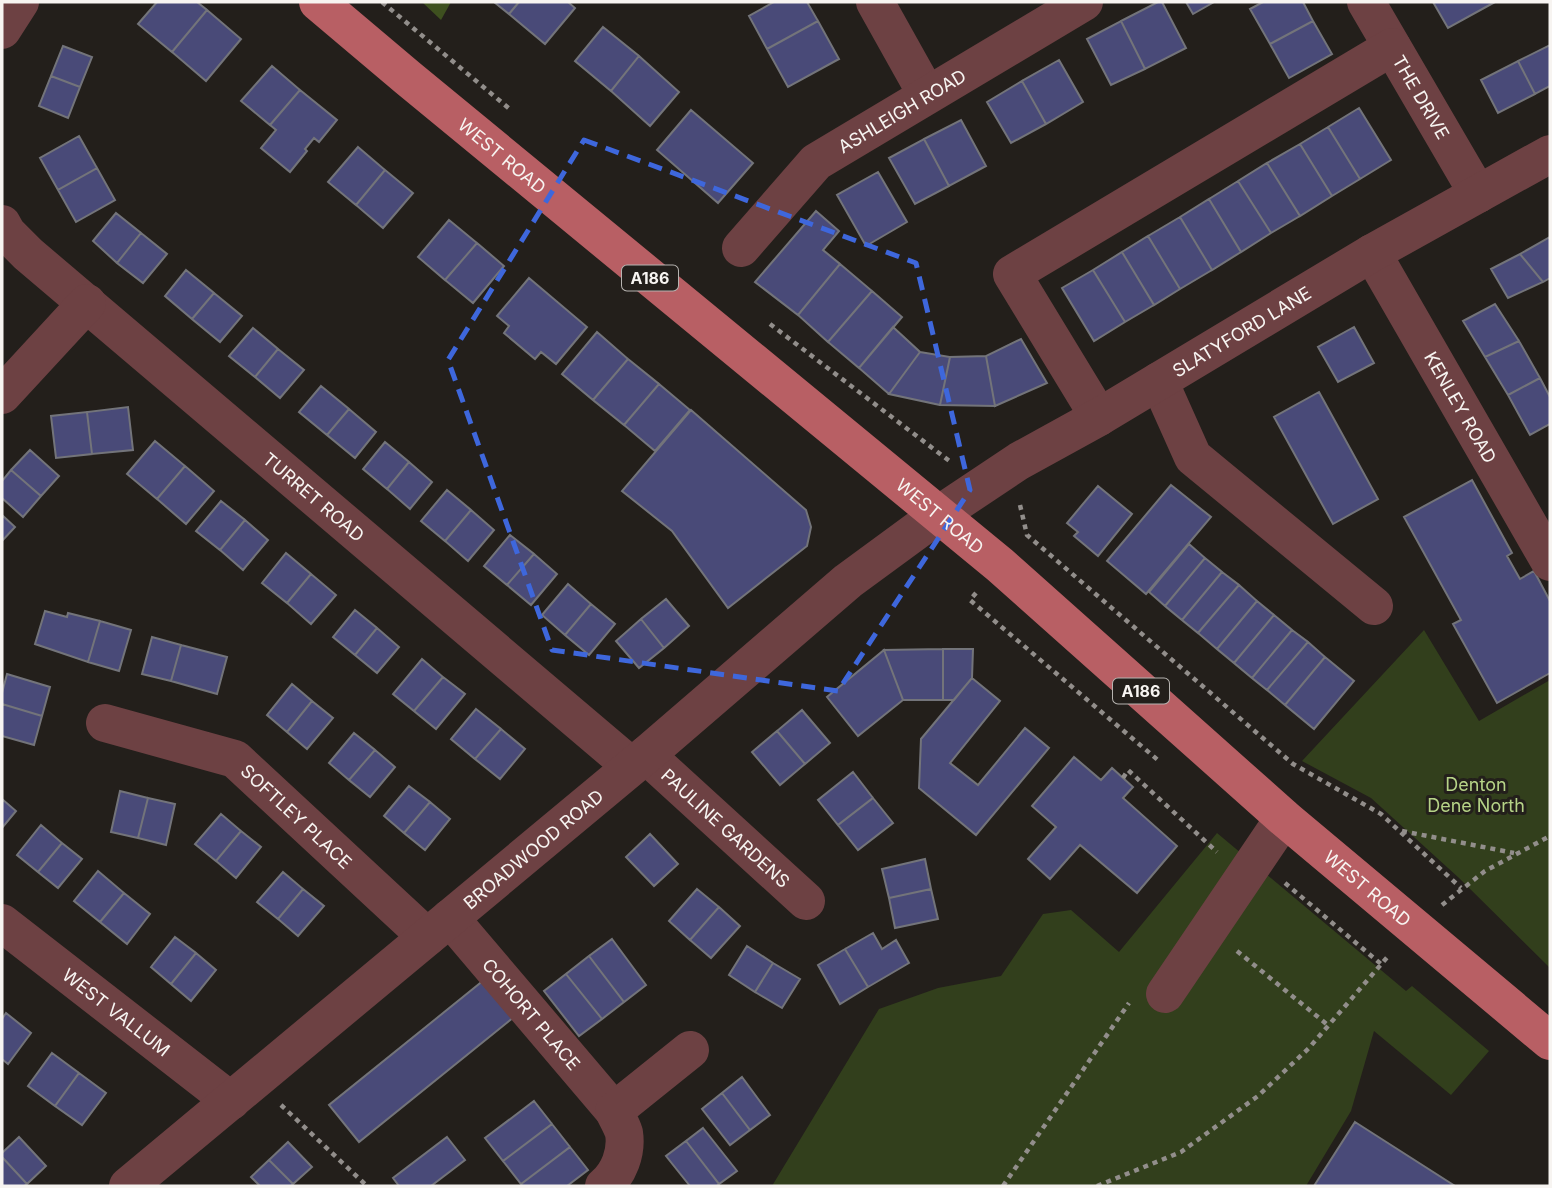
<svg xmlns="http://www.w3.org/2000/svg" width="1552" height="1188" font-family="Inter,sans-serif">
<rect width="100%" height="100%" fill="#231f1b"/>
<path fill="#323f1c" d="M1424,630L1479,721L1550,680V968L1459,878L1371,798L1302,761Z
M1217,833L1406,991L1412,986L1489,1051L1451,1095L1374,1031L1351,1111L1306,1186H772L879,1009L938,988L1001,976L1043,914L1071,910L1119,952Z"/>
<path fill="#3e501f" d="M422,2H451L441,20Z"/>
<path fill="#494a78" stroke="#73747a" stroke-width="2" d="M157,2H197L207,10L172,52L138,24Z
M494,2H519L509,14Z
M519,2H568L575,8L545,44L509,14Z
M774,2H807L818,21L767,49L749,16Z
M1158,2H1162L1186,48L1145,69L1121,21Z
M1186,2H1214L1193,14Z
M1263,2H1303L1313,21L1270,44L1250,9Z
M1433,2H1495L1448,28Z
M207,10L241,39L206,81L172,52Z
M818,21L839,59L788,87L767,49Z
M1121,21L1145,69L1111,85L1087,39Z
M1313,21L1332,54L1289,78L1270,44Z
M603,27L639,56L611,91L575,61Z
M1550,45V86L1535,94L1518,61Z
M63,46L92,57L80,87L51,76Z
M639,56L679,92L650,126L611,91Z
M1059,60L1083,102L1046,124L1022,81Z
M1518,61L1535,94L1498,113L1481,80Z
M272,66L300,90L270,125L241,101Z
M51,76L80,87L68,118L39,106Z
M1022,81L1046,124L1011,143L987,102Z
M300,90L337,120L319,142L314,138L305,149L307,151L290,172L261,148L276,130L270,125Z
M1359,108L1391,160L1360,179L1328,127Z
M691,110L753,163L718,203L657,150Z
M961,120L986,166L949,186L924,139Z
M1328,127L1360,179L1332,196L1300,144Z
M79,136L97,168L58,190L40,158Z
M924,139L949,186L915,204L889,158Z
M1300,144L1332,196L1300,216L1267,163Z
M358,147L385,170L356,205L328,182Z
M1267,163L1300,216L1271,233L1238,181Z
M97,168L115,200L76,222L58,190Z
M385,170L413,193L383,228L356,205Z
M878,172L907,222L866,246L837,195Z
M1238,181L1271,233L1241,252L1209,199Z
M1209,199L1241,252L1212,270L1180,217Z
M816,211L839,231L823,250L840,264L798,315L755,282Z
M116,213L141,233L117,263L93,241Z
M1180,217L1212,270L1180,289L1148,236Z
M449,220L477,243L445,280L418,257Z
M141,233L167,254L143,283L117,263Z
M1148,236L1180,289L1154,305L1122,252Z
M1550,237V278L1543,282L1520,254Z
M477,243L504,266L473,303L445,280Z
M1122,252L1154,305L1125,322L1093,270Z
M1520,254L1543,282L1508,298L1491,269Z
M840,264L872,291L828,342L798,315Z
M186,270L214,293L192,319L165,296Z
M1093,270L1125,322L1094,341L1062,288Z
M529,278L587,327L556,364L541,352L535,359L504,333L509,326L497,316Z
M872,291L902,317L859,368L828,342Z
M214,293L242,316L220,342L192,319Z
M1495,304L1519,341L1485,357L1463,321Z
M893,327L920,352L889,394L859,368Z
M1354,327L1374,363L1338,382L1318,347Z
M253,328L278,349L255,377L229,356Z
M597,332L628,359L593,400L562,374Z
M1021,339L1047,383L995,406L986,356Z
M1519,341L1540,378L1508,395L1485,357Z
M278,349L304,370L280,398L255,377Z
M920,352L950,357L940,405L889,394Z
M986,356L995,406L940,405L950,357Z
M628,359L659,384L624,425L593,400Z
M1540,378L1550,397V424L1530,435L1508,395Z
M659,384L690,410L655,451L624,425Z
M321,386L349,409L327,435L299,412Z
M1319,392L1378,499L1333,524L1274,417Z
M128,407L133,450L92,454L87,412Z
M349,409L376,432L355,458L327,435Z
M691,410L806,510L811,527L807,546L728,608L672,531L622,491Z
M87,412L92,454L56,458L51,416Z
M155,441L185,466L157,499L127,474Z
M385,442L409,462L387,489L363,469Z
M30,450L59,476L41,496L11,470Z
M409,462L432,482L410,509L387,489Z
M185,466L214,491L186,524L157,499Z
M11,470L41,496L23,517L2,498V481Z
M1472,480L1512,553L1507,556L1520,579L1534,571L1550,601V673L1497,703L1453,624L1461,620L1404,517Z
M1171,485L1211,517L1146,594L1107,561Z
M1098,486L1132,514L1098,556L1074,536L1078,532L1067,523Z
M447,490L471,510L445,541L421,521Z
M221,501L245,520L220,550L196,531Z
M471,510L494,530L468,561L445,541Z
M2,515L15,527L2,541Z
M245,520L268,540L243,570L220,550Z
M510,535L534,554L507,585L484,566Z
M1189,544L1205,558L1165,606L1149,592Z
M286,553L311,574L287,603L262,583Z
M534,554L557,574L531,605L507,585Z
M1205,558L1222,572L1182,620L1165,606Z
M1222,572L1239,585L1198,633L1182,620Z
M311,574L336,595L311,624L287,603Z
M568,584L591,604L565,635L542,615Z
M1239,585L1257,601L1217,649L1198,633Z
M666,599L689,626L664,648L641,619Z
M1257,601L1274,615L1234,663L1217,649Z
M591,604L615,624L589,655L565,635Z
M355,610L377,628L355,655L333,637Z
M45,611L67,617L68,613L100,621L88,662L35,644Z
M1274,615L1292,630L1252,678L1234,663Z
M641,619L664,648L639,668L616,641Z
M100,621L131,630L119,671L88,662Z
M377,628L399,647L377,673L355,655Z
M1292,630L1308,642L1267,690L1252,678Z
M152,637L181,645L171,681L142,674Z
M1308,642L1325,657L1285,705L1267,690Z
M181,645L227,657L217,694L171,681Z
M943,649H973L972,678L954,700H943Z
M943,649V700H903L884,650Z
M884,650L903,700L858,736L827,697Z
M1325,657L1354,681L1314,729L1285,705Z
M422,659L443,677L414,711L393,694Z
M7,674L50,687L42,716L2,704V693Z
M443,677L465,694L436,729L414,711Z
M972,678L1000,701L950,763L978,785L1025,728L1049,748L976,835L919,788L921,739Z
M292,684L312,701L287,732L267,715Z
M312,701L333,718L307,749L287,732Z
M2,704L42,716L34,745L2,736Z
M476,709L501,729L475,759L451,739Z
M802,710L830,743L805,764L777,731Z
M501,729L525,749L500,779L475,759Z
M777,731L805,764L780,785L752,752Z
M354,733L375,750L349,780L329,763Z
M375,750L395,767L370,797L349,780Z
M1074,757L1101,780L1112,768L1133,787L1123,798L1177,846L1137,893L1080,845L1050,879L1028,859L1056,827L1032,806Z
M853,772L873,798L838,825L818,800Z
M409,786L430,802L404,833L384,816Z
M120,791L148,798L138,838L111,832Z
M148,798L175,804L166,845L138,838Z
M873,798L893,823L858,850L838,825Z
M2,799L16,811L2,828Z
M430,802L450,819L425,850L404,833Z
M221,814L241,831L216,861L195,844Z
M41,825L62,843L38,872L17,855Z
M241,831L261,847L236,878L216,861Z
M650,834L678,864L654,886L626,857Z
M62,843L82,859L58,888L38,872Z
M925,859L931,889L889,898L882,869Z
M98,871L124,893L100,922L74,901Z
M283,872L303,889L278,919L257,902Z
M303,889L324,906L298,936L278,919Z
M697,889L719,907L690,940L669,921Z
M931,889L938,919L895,928L889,898Z
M124,893L150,914L127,944L100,922Z
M719,907L740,926L711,958L690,940Z
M873,933L882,949L896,940L909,963L868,987L845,949Z
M175,937L196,953L171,984L151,967Z
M612,939L646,985L624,1002L589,956Z
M747,946L773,963L755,992L729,975Z
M845,949L868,987L840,1004L818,965Z
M196,953L216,970L191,1001L171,984Z
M589,956L624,1002L602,1019L566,974Z
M773,963L800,979L782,1008L755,992Z
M566,974L602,1019L579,1036L544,991Z
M484,980L514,1017L359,1142L329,1105Z
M6,1013L31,1033L8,1064L2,1059V1019Z
M52,1053L79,1073L55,1106L28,1086Z
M79,1073L106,1093L82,1125L55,1106Z
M742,1077L770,1115L750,1130L722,1093Z
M722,1093L750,1130L730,1145L702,1109Z
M534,1101L552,1124L503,1161L485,1138Z
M1355,1122L1455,1186H1314Z
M552,1124L570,1147L521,1184L503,1161Z
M703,1128L737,1171L719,1184L686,1141Z
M19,1137L46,1166L27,1184L2,1157V1153Z
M447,1137L465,1160L431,1186H399L393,1178Z
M686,1141L719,1184L717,1186H690L666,1156Z
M288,1142L312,1167L293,1184L269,1160Z
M570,1147L588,1170L567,1186H522L521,1184Z
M2,1157L27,1184L24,1186H2Z
M269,1160L293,1184L291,1186H260L251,1177Z"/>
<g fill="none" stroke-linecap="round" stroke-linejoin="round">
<path stroke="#928e8b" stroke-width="4.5" stroke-dasharray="5 5" stroke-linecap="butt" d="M382,2L512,111
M770,324L952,463
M1020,505L1027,535L1293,764L1381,814L1461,888
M976,593L970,600L1159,761
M1123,778L1128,770L1217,852
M1402,831L1514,853
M1285,883L1381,964
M1442,905L1485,871L1550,836
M1237,951L1329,1026
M281,1105L367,1186
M1003,1186L1129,1003
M1097,1186L1181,1152L1258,1096L1309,1048L1390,954"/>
<g stroke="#6d4143" stroke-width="38">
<path d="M875,2L927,95"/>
<path id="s1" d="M1366,2L1478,194"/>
<path d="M2,30L20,2"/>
<path id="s2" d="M2,224L7,233L28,254L631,766"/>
<path id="s3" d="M741,248L816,162L1084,2"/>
<path id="s4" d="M1372,253L1550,562"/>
<path d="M1159,381L1193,457L1374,606"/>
<path d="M2,395L87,303"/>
<path d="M1099,417L1012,274L1392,47"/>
<path id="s5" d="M105,723L235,759L427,937"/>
<path id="s6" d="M646,755L806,901"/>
<path id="s7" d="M450,918L614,1111"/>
<path id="s8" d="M2,923L231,1101"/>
<path d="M1165,994L1284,818"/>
<path id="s9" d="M128,1186L646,755L848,581L938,515L1019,461L1099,417L1372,253L1550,154"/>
<path d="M604,1186C619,1174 627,1152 624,1133C622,1126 617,1118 614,1111L690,1050"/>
</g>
<path stroke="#b85f64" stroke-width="38" id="s10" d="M318,2L408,78L1000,565L1284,818L1550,1041"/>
</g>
<path fill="none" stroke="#3e67dc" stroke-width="5" stroke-dasharray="14 9" stroke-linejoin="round" d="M584,140L916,263L970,490L838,691L552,650L448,360Z"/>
<g text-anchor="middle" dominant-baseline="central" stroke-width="6" stroke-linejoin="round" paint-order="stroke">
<g fill="#231f1b" stroke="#b7b4b1" stroke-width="2">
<rect x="622" y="265.5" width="56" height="25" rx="5"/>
<rect x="1113" y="678.5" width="56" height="25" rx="5"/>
</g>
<g font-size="16" font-weight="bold" fill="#f7f4f1">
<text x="650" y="278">A186</text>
<text x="1141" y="691">A186</text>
</g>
<g font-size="18" fill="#f7f4f1" stroke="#231f1b">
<text stroke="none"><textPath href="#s1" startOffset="110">THE DRIVE</textPath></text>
<text stroke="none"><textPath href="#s3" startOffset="214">ASHLEIGH ROAD</textPath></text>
<text stroke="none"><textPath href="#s10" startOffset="240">WEST ROAD</textPath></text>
<text stroke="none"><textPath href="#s9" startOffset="1407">SLATYFORD LANE</textPath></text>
<text stroke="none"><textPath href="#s4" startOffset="178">KENLEY ROAD</textPath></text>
<text stroke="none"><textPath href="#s2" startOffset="415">TURRET ROAD</textPath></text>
<text stroke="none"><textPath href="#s10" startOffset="807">WEST ROAD</textPath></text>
<text stroke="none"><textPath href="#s5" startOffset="219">SOFTLEY PLACE</textPath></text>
<text stroke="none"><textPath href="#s6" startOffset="108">PAULINE GARDENS</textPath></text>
<text stroke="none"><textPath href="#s9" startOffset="527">BROADWOOD ROAD</textPath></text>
<text stroke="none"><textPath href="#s10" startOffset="1374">WEST ROAD</textPath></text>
<text stroke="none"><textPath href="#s8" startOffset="145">WEST VALLUM</textPath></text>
<text stroke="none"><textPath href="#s7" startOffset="126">COHORT PLACE</textPath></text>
</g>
<g font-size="18" fill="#b6d387" stroke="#231f1b">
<text x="1476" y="784">Denton<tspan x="1476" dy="21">Dene North</tspan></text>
</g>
</g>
<rect width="1552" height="1188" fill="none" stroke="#f7f4f1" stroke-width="7"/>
</svg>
